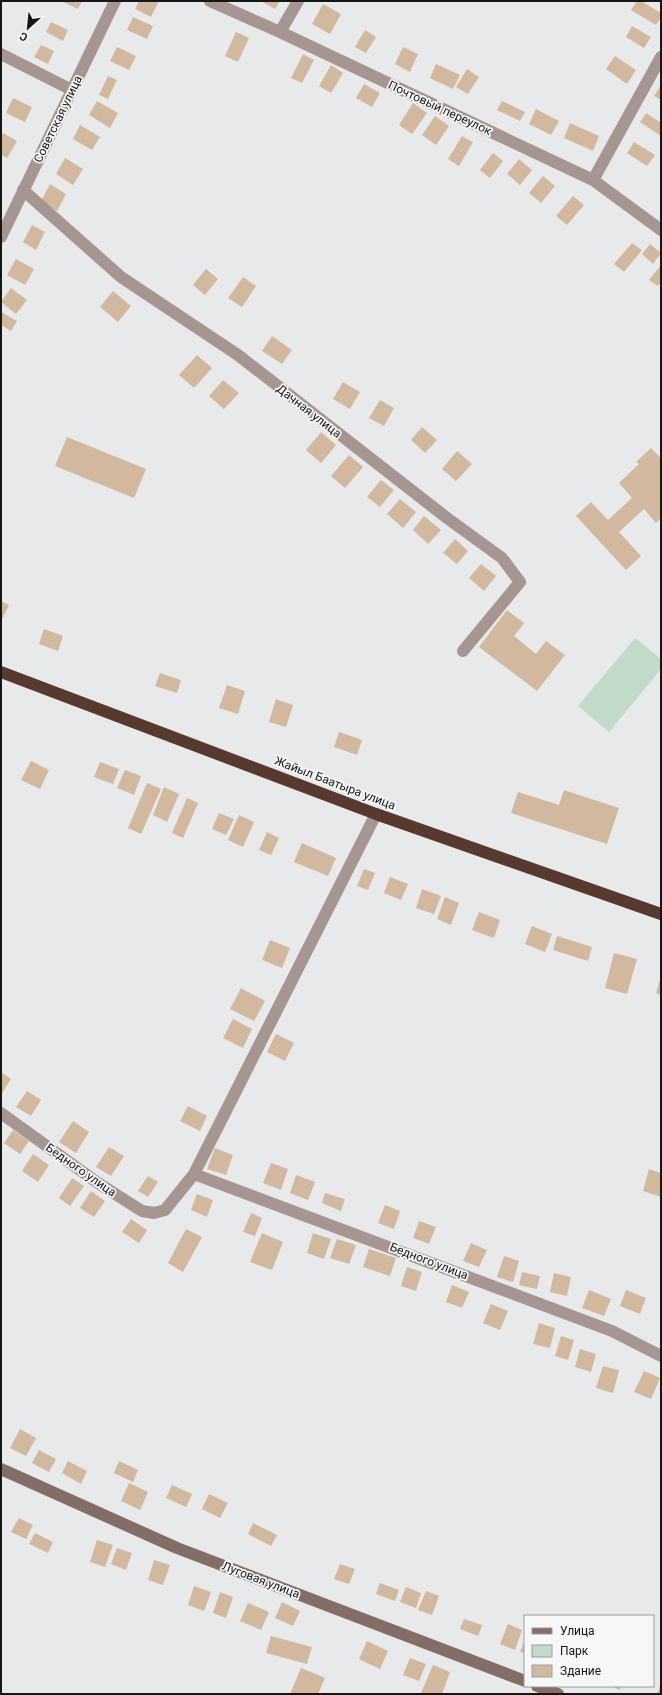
<svg xmlns="http://www.w3.org/2000/svg" width="662" height="1695" font-family="Roboto,sans-serif">
<rect width="100%" height="100%" fill="#e8e9ea"/>
<path fill="#c2dbc9" d="M635,638L661,659V669L609,732L578,706Z"/>
<path fill="#d2b89e" d="M61,1H82L78,9Z
M139,1H159L151,17L135,9Z
M261,1H280L275,9Z
M637,1H641L661,13V17L656,25L631,10Z
M323,4L341,14L330,34L312,24Z
M133,17L153,26L147,39L127,30Z
M51,22L68,30L63,41L46,32Z
M632,26L651,37L644,48L626,37Z
M365,30L376,37L366,53L355,47Z
M236,32L249,38L238,62L225,56Z
M41,45L54,51L48,64L34,57Z
M117,47L136,56L129,70L110,61Z
M403,47L418,54L410,72L395,64Z
M303,54L314,60L302,83L291,78Z
M615,56L636,70L627,84L606,69Z
M436,64L460,75L453,89L430,78Z
M331,65L343,73L331,93L319,86Z
M467,69L479,77L468,94L456,87Z
M108,76L117,80L108,99L99,95Z
M364,84L380,93L372,107L356,98Z
M661,85V100L654,96Z
M13,98L32,107L25,122L6,113Z
M97,101L118,113L110,128L89,115Z
M502,101L525,112L520,121L497,110Z
M413,103L427,113L412,134L399,125Z
M536,109L559,121L551,135L529,124Z
M646,113L661,123V136L640,122Z
M435,116L449,126L436,145L422,135Z
M570,123L599,136L593,151L564,138Z
M80,125L100,137L92,150L73,139Z
M3,133L17,141L7,158L1,155V136Z
M462,136L473,142L459,166L448,159Z
M634,142L655,155L647,166L627,153Z
M493,153L503,161L490,178L480,170Z
M65,158L83,169L73,185L56,174Z
M519,159L532,170L520,185L507,174Z
M543,176L555,186L541,203L529,193Z
M50,184L66,194L57,211L41,201Z
M573,196L584,205L567,225L556,216Z
M32,225L45,232L36,250L23,242Z
M632,243L642,250L624,272L614,264Z
M650,244L661,253L653,264L642,254Z
M16,259L34,269L25,285L7,275Z
M661,265V282L658,286L649,280Z
M206,269L218,279L205,295L193,285Z
M243,277L256,286L242,307L228,298Z
M11,288L27,300L16,314L1,302Z
M113,291L131,306L118,322L100,307Z
M1,312L17,321L11,331L1,325Z
M272,336L292,350L282,364L262,351Z
M197,355L212,368L194,388L179,375Z
M223,380L239,393L224,409L209,396Z
M343,382L360,392L350,409L333,399Z
M380,400L394,408L384,426L369,418Z
M422,427L437,440L425,453L411,440Z
M321,432L336,445L321,463L306,450Z
M67,437L146,469L134,498L55,466Z
M651,448L661,458V518L656,523L644,509L619,532L641,556L626,570L576,516L591,502L608,520L632,498L619,483L639,464L636,462Z
M457,451L472,464L456,481L442,469Z
M349,455L363,467L345,488L331,476Z
M381,480L394,490L380,507L367,497Z
M400,499L416,512L403,528L387,514Z
M424,516L441,530L428,544L413,530Z
M455,539L468,551L457,564L443,553Z
M481,564L496,576L484,591L469,578Z
M1,601L9,605L1,621Z
M507,610L524,623L514,636L536,654L546,641L565,655L537,691L479,647Z
M44,629L63,636L58,651L39,644Z
M160,673L181,680L177,693L155,686Z
M227,685L245,691L238,714L219,708Z
M276,699L293,705L286,727L269,722Z
M339,732L362,740L357,755L334,747Z
M31,761L49,770L40,789L21,780Z
M100,762L119,769L113,784L94,777Z
M125,770L141,776L134,795L117,788Z
M147,783L161,789L141,834L128,828Z
M164,787L179,794L167,822L153,815Z
M564,790L619,808L607,844L511,813L518,792L559,805Z
M187,798L198,803L183,838L172,833Z
M219,813L234,819L226,835L212,829Z
M239,815L254,822L243,847L228,840Z
M267,832L279,838L271,855L259,850Z
M302,843L336,858L328,876L294,862Z
M364,869L375,873L368,890L357,886Z
M390,877L408,884L401,900L384,893Z
M422,889L441,896L434,914L416,908Z
M445,897L459,903L451,925L437,919Z
M479,912L500,920L494,938L472,930Z
M532,926L552,934L545,952L525,944Z
M557,936L592,947L588,961L553,950Z
M270,940L290,948L282,968L262,960Z
M614,953L637,959L627,994L605,988Z
M661,976V995L656,993Z
M241,988L265,1001L254,1021L230,1009Z
M233,1019L252,1029L243,1048L223,1038Z
M276,1034L294,1043L285,1061L267,1052Z
M1,1072L11,1079L1,1095Z
M27,1091L41,1100L31,1116L16,1107Z
M188,1106L207,1116L200,1131L180,1121Z
M73,1121L89,1132L76,1153L59,1142Z
M13,1130L29,1141L20,1154L4,1143Z
M109,1147L124,1156L111,1176L96,1167Z
M215,1148L233,1155L226,1175L207,1169Z
M33,1154L49,1165L38,1182L22,1171Z
M271,1163L288,1169L281,1190L263,1183Z
M649,1169L661,1173V1197L643,1191Z
M296,1175L315,1182L308,1200L290,1193Z
M148,1176L158,1182L148,1197L138,1191Z
M72,1178L84,1186L70,1206L59,1198Z
M91,1191L105,1201L94,1217L80,1208Z
M325,1193L345,1199L341,1211L322,1203Z
M197,1194L213,1200L207,1217L191,1210Z
M385,1205L400,1211L394,1229L378,1223Z
M251,1213L262,1218L255,1236L243,1232Z
M131,1219L147,1230L139,1243L122,1232Z
M419,1221L436,1227L429,1244L413,1238Z
M186,1229L202,1237L183,1272L168,1263Z
M262,1233L283,1242L272,1270L250,1262Z
M313,1233L331,1239L324,1259L307,1253Z
M337,1239L356,1245L349,1264L330,1258Z
M471,1243L487,1250L479,1267L463,1261Z
M369,1249L396,1258L390,1276L363,1267Z
M504,1256L519,1261L513,1282L497,1277Z
M407,1267L422,1272L416,1291L401,1286Z
M522,1272L540,1276L537,1289L519,1285Z
M554,1273L571,1277L567,1296L550,1292Z
M452,1285L469,1292L462,1308L446,1302Z
M589,1290L611,1299L604,1316L582,1308Z
M626,1290L646,1298L640,1314L620,1306Z
M491,1304L508,1311L500,1330L483,1323Z
M539,1323L555,1328L550,1348L533,1344Z
M561,1336L574,1340L568,1360L555,1356Z
M580,1349L596,1354L591,1372L575,1367Z
M603,1366L619,1370L613,1393L596,1388Z
M644,1371L660,1378L651,1399L634,1392Z
M20,1429L36,1438L26,1456L10,1448Z
M39,1450L56,1459L49,1472L32,1463Z
M68,1461L87,1471L81,1484L62,1473Z
M119,1461L138,1470L133,1482L114,1473Z
M129,1483L148,1492L140,1510L121,1501Z
M172,1485L192,1494L186,1507L166,1498Z
M209,1494L228,1503L220,1518L202,1509Z
M19,1518L33,1525L26,1539L11,1532Z
M253,1523L277,1535L271,1546L248,1534Z
M35,1533L53,1542L48,1553L29,1544Z
M97,1540L113,1545L105,1567L90,1562Z
M117,1548L132,1553L126,1570L111,1564Z
M154,1560L170,1565L163,1585L148,1580Z
M340,1564L355,1569L349,1584L334,1579Z
M380,1583L399,1590L395,1601L376,1594Z
M194,1586L211,1592L204,1611L188,1605Z
M406,1587L421,1593L416,1608L400,1602Z
M426,1591L439,1596L432,1615L418,1610Z
M220,1592L233,1597L226,1618L213,1613Z
M282,1602L300,1611L293,1626L275,1618Z
M248,1603L269,1612L261,1630L240,1621Z
M464,1619L482,1625L478,1636L460,1629Z
M508,1624L522,1630L515,1650L500,1644Z
M271,1636L312,1647L307,1664L266,1653Z
M525,1640V1653L520,1652Z
M367,1641L388,1651L380,1669L359,1659Z
M410,1658L426,1664L419,1681L403,1675Z
M433,1665L450,1672L442,1694L421,1693Z
M301,1668L325,1678L318,1694H290Z
M661,1684V1694H657Z
M610,1686H621L620,1690Z"/>
<g fill="none" stroke-linecap="round" stroke-linejoin="round">
<path stroke="#a69590" stroke-width="12" d="M210,1L280,32L593,180L661,230
M280,32L298,1
M1,54L72,90
M593,180L661,57
M23,190L121,277L238,355L447,518L502,558L520,582L463,651
M1,237L115,1
M1,1113L98,1183L142,1211L154,1213L165,1210L194,1174L376,814
M194,1174L612,1331L661,1356"/>
<path stroke="#846d66" stroke-width="12" d="M1,1469L177,1548L525,1681
M537,1686L558,1694"/>
<path stroke="#57392f" stroke-width="12" d="M1,672L376,814L661,914"/>
</g>
<g text-anchor="middle" dominant-baseline="central" stroke-width="3.5" stroke-linejoin="round" paint-order="stroke">
<g font-size="12" fill="#161616" stroke="#f6f7f8">
<text transform="translate(440 108) rotate(25)">Почтовый переулок</text>
<text transform="translate(58 119) rotate(-64)">Советская улица</text>
<text transform="translate(309 411) rotate(38)">Дачная улица</text>
<text transform="translate(335 783) rotate(21)">Жайыл Баатыра улица</text>
<text transform="translate(81 1170) rotate(35)">Бедного улица</text>
<text transform="translate(429 1261) rotate(21)">Бедного улица</text>
<text transform="translate(261 1580) rotate(21)">Луговая улица</text>
</g>
</g>
<rect width="662" height="1695" fill="none" stroke="#161616" stroke-width="4"/>
<rect x="524" y="1615" width="130" height="72" fill="#f6f7f8" stroke="#9c9d9e"/>
<rect x="532" y="1628" width="20" height="6" fill="#846d66" stroke="#9c9d9e"/>
<text x="560" y="1635" font-size="12" fill="#161616">Улица</text>
<rect x="532" y="1645" width="20" height="12" fill="#c2dbc9" stroke="#9c9d9e"/>
<text x="560" y="1655" font-size="12" fill="#161616">Парк</text>
<rect x="532" y="1665" width="20" height="12" fill="#d2b89e" stroke="#9c9d9e"/>
<text x="560" y="1675" font-size="12" fill="#161616">Здание</text>
<g transform="translate(28 28) rotate(207)" stroke="#f6f7f8" stroke-width="3" paint-order="stroke">
<path d="M0-3L7 15L0 10L-7 15Z" fill="#161616"/>
<text y="-6" font-size="11" font-weight="bold" text-anchor="middle" fill="#161616">С</text>
</g>
</svg>
